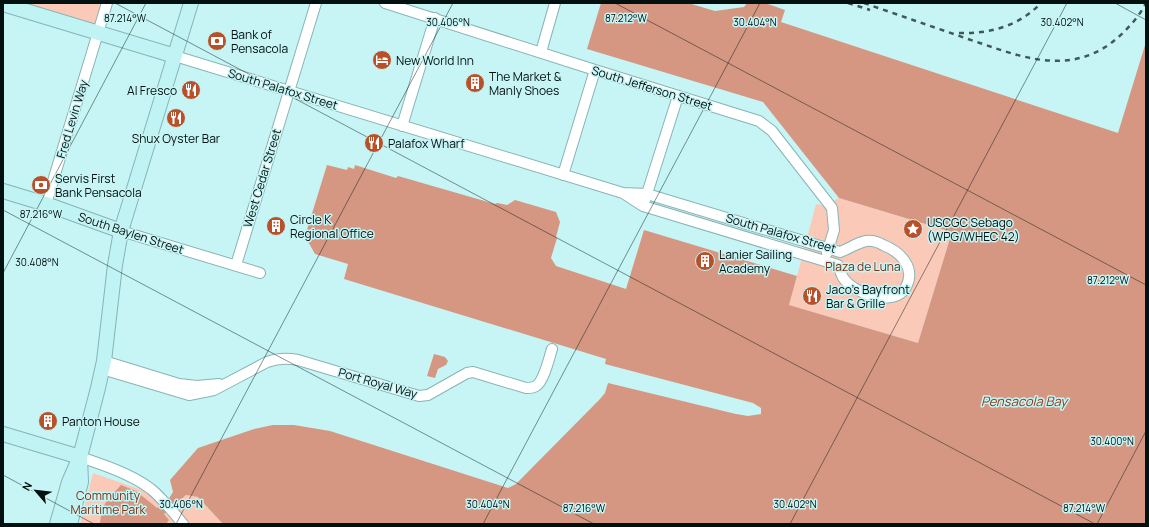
<svg xmlns="http://www.w3.org/2000/svg" width="1149" height="527" font-family="Manrope,sans-serif">
<rect width="100%" height="100%" fill="#c7f4f4"/>
<path fill="#fac9b8" d="M3,3H107L97,33Z
M839,198L952,232L918,343L789,305L797,276L816,204L824,206Z
M93,473L176,502L186,495L198,497L223,524H80Z"/>
<path fill="#d59781" d="M601,3H688L715,11L744,7L747,3H765L785,10L781,22L1118,133L1146,42V524H223L198,497L186,495L164,514L169,520L166,524H100C102,502 107,501 121,485L136,491L157,508L168,500L173,492L170,480L198,448L254,429L273,425H294L330,431L508,488L516,484L600,399L605,393L608,383L736,414L748,416L761,414V408L753,403L605,364L606,359L344,279L348,264L315,254L305,236L327,165L347,170L348,167L354,169L355,165L396,178L398,176L495,204L497,203L507,205L515,200L556,212L560,222L556,237L557,238L551,258L556,266L626,289L644,230L797,276L789,305L918,343L952,232L839,198L763,102L587,49Z
M434,354L445,357L448,361L446,365L438,369L435,378L427,376Z"/>
<g fill="none" stroke-linecap="round" stroke-linejoin="round">
<g stroke="#88b4b4" stroke-width="12">
<path id="street" d="M385,3L595,70L759,121L772,131L832,208L834,230L827,253
M541,52L555,3
M175,56L623,193L647,194L840,252C849,249 856,243 866,241C872,240 878,242 883,245C901,252 916,268 906,287C895,308 855,294 844,279C841,275 840,269 838,265L643,206L623,193
M402,126L435,18
M563,175L595,70
M645,200L678,96
M46,204L107,3
M121,231L260,273
M236,265L316,3
M104,361L179,384L197,386L219,384
M102,369L189,395L214,390L267,362C278,358 287,358 298,360L419,396L428,395L467,373L473,372L526,388C530,388 533,388 536,386C544,381 549,358 552,349
M80,457C104,465 131,474 151,489C162,498 174,513 183,524"/>
</g>
<g stroke="#88b4b4" stroke-width="16">
<path id="secondary" d="M3,4L175,56
M3,191L46,204L121,231
M3,434L80,457
M57,524L69,482L79,459
M70,524L81,482L80,457L98,388L104,361L115,265L121,231L191,3"/>
</g>
<use href="#street" stroke="#fff" stroke-width="10"/>
<use href="#secondary" stroke="#c0f3f3" stroke-width="14"/>
<path stroke="#405858" stroke-width="2.5" stroke-dasharray="5 5" stroke-linecap="butt" d="M848,3L870,10
M864,3C898,15 931,26 965,38C1014,54 1063,77 1110,44C1124,33 1138,19 1146,3
M959,33C990,34 1019,26 1041,3"/>
</g>
<path fill="none" stroke="#021010" stroke-width="1" stroke-opacity="0.45" d="M115,3L1095,524M615,3L1146,285M1115,3L1146,20M3,210L594,524M3,273L146,3M3,475L94,524M176,524L453,3M483,524L760,3M790,524L1067,3M1097,524L1146,431"/>
<defs>
<g id="bank-disc" transform="scale(1)"><circle r="9.5" fill="#b85129" stroke="#c7f4f4"/><path d="M-6-4H6V4H-6ZM0-2.3a2.3 2.3 0 1 0 0 4.6a2.3 2.3 0 1 0 0-4.6Z" fill="#fff"/></g>
<g id="hotel-disc" transform="scale(1)"><circle r="9.5" fill="#b85129" stroke="#c7f4f4"/><path d="M-6-4.5h1.5V1H6V5H4.5V3h-9V5H-6ZM-4 0a1.8 1.8 0 1 1 3.6 0ZM.5 0V-2.5h3Q6-2.5 6 0Z" fill="#fff"/></g>
<g id="building-disc" transform="scale(1)"><circle r="9.5" fill="#b85129" stroke="#c7f4f4"/><path d="M-4-6H4V6H1V3H-1V6H-4ZM-2.5-4.3h1.7v1.8h-1.7ZM.8-4.3h1.7v1.8H.8ZM-2.5-1h1.7V.8h-1.7ZM.8-1h1.7V.8H.8Z" fill="#fff"/></g>
<g id="restaurant-disc" transform="scale(1)"><circle r="9.5" fill="#b85129" stroke="#c7f4f4"/><path d="M-5-6h1v4h1v-4h1v4h1v-4h1v5L-1.5 .5V6h-2V.5L-5-1ZM5-6V6H3V1.5H1.5Q1.5-4 5-6Z" fill="#fff"/></g>
<g id="sight-disc" transform="scale(1)"><circle r="9.5" fill="#b85129" stroke="#c7f4f4"/><path d="M0-6L1.8-2.2L6-1.7L2.9 1.2L3.7 5.4L0 3.3L-3.7 5.4L-2.9 1.2L-6-1.7L-1.8-2.2Z" fill="#fff"/></g>
</defs>
<g fill-rule="evenodd">
<use href="#bank-disc" x="217" y="41"/>
<use href="#hotel-disc" x="382" y="60"/>
<use href="#building-disc" x="475" y="83"/>
<use href="#restaurant-disc" x="191" y="90"/>
<use href="#restaurant-disc" x="176" y="118"/>
<use href="#restaurant-disc" x="374" y="143"/>
<use href="#bank-disc" x="41" y="185"/>
<use href="#building-disc" x="276" y="226"/>
<use href="#sight-disc" x="913" y="229"/>
<use href="#building-disc" x="705" y="261"/>
<use href="#restaurant-disc" x="812" y="296"/>
<use href="#building-disc" x="48" y="421"/>
</g>
<g text-anchor="middle" dominant-baseline="central" stroke-width="3" stroke-linejoin="round" paint-order="stroke">
<g font-size="12" fill="#021010" stroke="#c7f4f4" text-anchor="start">
<text x="231" y="34">Bank of<tspan x="231" dy="14">Pensacola</tspan></text>
<text x="396" y="60">New World Inn</text>
<text x="489" y="76">The Market &amp;<tspan x="489" dy="14">Manly Shoes</tspan></text>
<text x="177" y="90" text-anchor="end">Al Fresco</text>
<text x="176" y="138" text-anchor="middle">Shux Oyster Bar</text>
<text x="388" y="143">Palafox Wharf</text>
<text x="55" y="178">Servis First<tspan x="55" dy="14">Bank Pensacola</tspan></text>
<text x="290" y="219">Circle K<tspan x="290" dy="14">Regional Office</tspan></text>
<text x="927" y="222">USCGC Sebago<tspan x="927" dy="14">(WPG/WHEC 42)</tspan></text>
<text x="719" y="254">Lanier Sailing<tspan x="719" dy="14">Academy</tspan></text>
<text x="826" y="289">Jaco's Bayfront<tspan x="826" dy="14">Bar &amp; Grille</tspan></text>
<text x="62" y="421">Panton House</text>
</g>
<g font-size="12" fill="#021010" stroke="#c7f4f4">
<text transform="translate(652 88) rotate(17)">South Jefferson Street</text>
<text transform="translate(283 89) rotate(17)">South Palafox Street</text>
<text transform="translate(72 119) rotate(-73)">Fred Levin Way</text>
<text transform="translate(262 178) rotate(-73)">West Cedar Street</text>
<text transform="translate(131 233) rotate(18)">South Baylen Street</text>
<text transform="translate(781 233) rotate(16)">South Palafox Street</text>
<text transform="translate(378 383) rotate(16)">Port Royal Way</text>
</g>
<g font-size="12" fill="#782e10" stroke="#c7f4f4">
<text x="863" y="266">Plaza de Luna</text>
<text x="108" y="495">Community<tspan x="108" dy="14">Maritime Park</tspan></text>
</g>
<g font-size="13" font-style="italic" fill="#883d20" stroke="#c7f4f4">
<text x="1024" y="401">Pensacola Bay</text>
</g>
</g>
<g font-size="10" text-anchor="middle" fill="#021010" stroke="#c7f4f4" stroke-width="3" stroke-linejoin="round" paint-order="stroke">
<text x="125" y="22">87.214°W</text>
<text x="626" y="22">87.212°W</text>
<text x="448" y="26">30.406°N</text>
<text x="755" y="26">30.404°N</text>
<text x="1062" y="26">30.402°N</text>
<text x="41" y="218">87.216°W</text>
<text x="37" y="266">30.408°N</text>
<text x="1108" y="284">87.212°W</text>
<text x="1112" y="445">30.400°N</text>
<text x="181" y="508">30.406°N</text>
<text x="488" y="508">30.404°N</text>
<text x="795" y="508">30.402°N</text>
<text x="584" y="512">87.216°W</text>
<text x="1084" y="512">87.214°W</text>
</g>
<rect width="1149" height="527" fill="none" stroke="#021010" stroke-width="8"/>
<g transform="translate(36 491) rotate(298)" stroke="#c7f4f4" stroke-width="3" paint-order="stroke">
<path d="M0-3L7 15L0 10L-7 15Z" fill="#021010"/>
<text y="-6" font-size="11" font-weight="bold" text-anchor="middle" fill="#021010">N</text>
</g>
</svg>
